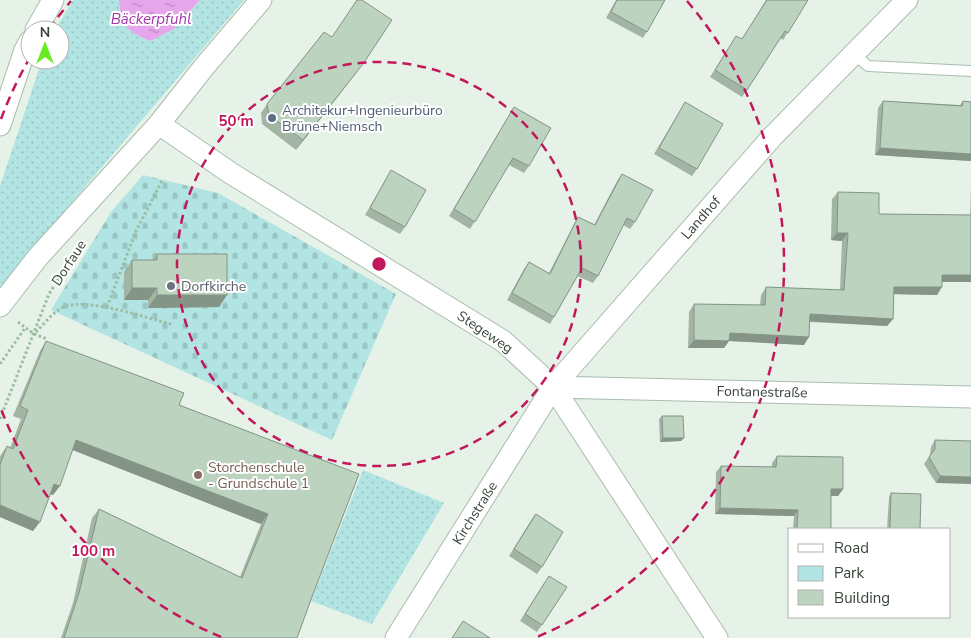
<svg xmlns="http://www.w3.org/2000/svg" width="971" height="638" font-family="'Nunito Sans',sans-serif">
<defs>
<pattern id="green-dots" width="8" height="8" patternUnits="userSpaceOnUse" patternTransform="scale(1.25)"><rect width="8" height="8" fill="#b1e4e2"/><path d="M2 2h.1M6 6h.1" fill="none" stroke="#99c5c2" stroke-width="1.8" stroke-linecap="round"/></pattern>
<pattern id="cemetery-stones" width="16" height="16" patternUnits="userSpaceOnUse" patternTransform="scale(1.25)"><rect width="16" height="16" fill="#b1e4e2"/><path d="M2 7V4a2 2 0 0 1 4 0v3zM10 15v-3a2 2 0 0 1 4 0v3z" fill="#99c5c2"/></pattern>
<pattern id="water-ripples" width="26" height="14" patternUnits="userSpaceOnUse" patternTransform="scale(1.25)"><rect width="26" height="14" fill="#e5a6eb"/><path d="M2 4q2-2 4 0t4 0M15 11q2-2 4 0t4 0" fill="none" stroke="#ba89bf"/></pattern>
</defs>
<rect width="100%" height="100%" fill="#e6f2e8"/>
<path fill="url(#green-dots)" d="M73,0H119C121,26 127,31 150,41L174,29L200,0H244L0,287V186L42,60H60V30H55Z
M363,470L444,503L372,624L311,601Z"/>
<path fill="url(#cemetery-stones)" d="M143,175L218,193L396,294L332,440L51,310L111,212Z"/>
<path fill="url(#water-ripples)" d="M119,0H200L174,29L150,41C127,31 120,26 119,0Z"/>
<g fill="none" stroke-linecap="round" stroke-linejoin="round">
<g stroke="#a9bdad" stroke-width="12">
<path id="lane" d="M854,54L868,66L971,71"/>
</g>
<g stroke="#a9bdad" stroke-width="23">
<path id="street" d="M36,30L53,0
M159,124L232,174L503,341L553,387L717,638
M0,125L25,50L30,41
M0,306L38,257L159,124L204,67L261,0
M553,387L971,397
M396,638L553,387L772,137L907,0"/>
</g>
<path stroke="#9bbda1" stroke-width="3" stroke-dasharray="2.5 2.5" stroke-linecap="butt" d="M107,307L136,231L162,181
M18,322L34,334L47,339
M36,332C44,324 52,313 62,308C84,296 147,318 171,324
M0,364L25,328
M0,419L49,294L69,262"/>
<use href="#lane" stroke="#fff" stroke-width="10"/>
<use href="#street" stroke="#fff" stroke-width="21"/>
</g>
<path fill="#a2b5a4" d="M616,0H665L643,38L606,18Z
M766,0H808L783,40L780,38L742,97L710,77L736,36L742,39Z
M356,73L296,150L262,124L261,113L267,104Z
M883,101L960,105L963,101L971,102V161L875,155L878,108Z
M685,102L697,169L692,176L654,154Z
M514,107L529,166L524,173L509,165L470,229L449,216Z
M391,170L405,227L400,234L365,215L387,177Z
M622,174L635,222L630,229L623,225L598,276L593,283L577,276L554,317L550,324L507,300L524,269L529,262L549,273L574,224L578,217L594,225L617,181Z
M971,187V282H942L937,295L894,294L893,319L887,326L810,322L804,345L729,341L724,348H688L689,312L694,304L760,305L761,295L766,287L840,290L842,241L831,240L832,199L838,192L879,214L970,215Z
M157,254L227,295L219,307L148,308V300H124V272L132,260H152Z
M46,341L179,405L359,474L313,594L297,638H61L73,603L92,518L99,509L240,577L261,524L73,450L53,495L50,494L33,531L0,517V456L7,446L10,448L21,419L13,416L40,351Z
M662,416L681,441L660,442L659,419Z
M935,440L971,441L936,483L924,464L930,455L931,447Z
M777,456L843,489L838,496H831V529H793L794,516L715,514L716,472L721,466L772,467V463Z
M891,493L920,529H887L889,497Z
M535,514L542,567L537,574L509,556Z
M544,583L567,587L537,632L520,621Z"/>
<path fill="#849486" d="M363,64L356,73L296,150L303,140Z
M880,148L971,154V161L875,155Z
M837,233H848L842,241L831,240Z
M942,275H971V282H937Z
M894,287H942L937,295L889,294Z
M132,288H157L148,300H124Z
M157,295H227L219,307L148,308Z
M810,314L893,319L887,326L805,321Z
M730,333L809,337L804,345L729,341L724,348H688L694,340Z
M663,438H684L681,441L660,442Z
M76,440L268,514L261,524L70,449Z
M940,476L971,477V484L936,483Z
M54,484L60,486L53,495L47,493Z
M831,489H843L838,496H827Z
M0,505L40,522L33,531L0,517Z
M720,508L798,510L794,516L715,514Z"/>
<path fill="#bcd3bf" stroke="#849486" d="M357,0H362L392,20L363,64L303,140L269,115L267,104L324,32L332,37Z
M617,0H665L647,32L611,12Z
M767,0H808L788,33L785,31L747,90L715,70L736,36L742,39Z
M883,101L962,106L963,101L971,102V154L880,148Z
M685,102L723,124L697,169L659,148Z
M514,107L551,128L529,166L513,158L475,222L454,209Z
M391,170L426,190L405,227L370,208Z
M622,174L653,190L635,222L627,218L598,276L582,268L554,317L512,293L529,262L550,274L578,217L595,225Z
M838,192L879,193V214L971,215V275H942V287H894L893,319L810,314L809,337L730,333L729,341L694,340V304L765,305L766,287L844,290L848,233H837Z
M157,254H227V295H157V288H132V260H157Z
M46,341L184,393L179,405L359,474L313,594L297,638H64L79,593L99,509L242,578L268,514L76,440L60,486L54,484L40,522L0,505V465L7,446L13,449L28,410L20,406Z
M662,416H683L684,438H663Z
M935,440L971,441V477L940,476L929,457L935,449Z
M777,456L843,457V489H831V529H797L798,510L720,508L721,466L776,467Z
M891,493L921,494L920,529H890Z
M536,514L563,532L542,567L514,549Z
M549,576L567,587L542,625L525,614Z
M463,621L490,638H452Z"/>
<g fill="none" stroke="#c2185b" stroke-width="2.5" stroke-dasharray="9 6">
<circle cx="379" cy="264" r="202"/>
<path d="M221 637A405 405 0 0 1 1 409M1 119A405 405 0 0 1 28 61M49 29A405 405 0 0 1 71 1M687 1A405 405 0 0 1 537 637"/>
</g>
<circle fill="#5c6f8a" stroke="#fff" stroke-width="2" cx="272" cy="118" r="5"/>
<circle fill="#6b7280" stroke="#fff" stroke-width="2" cx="171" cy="286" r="5"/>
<circle fill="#8d6e63" stroke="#fff" stroke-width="2" cx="198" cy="475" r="5"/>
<g text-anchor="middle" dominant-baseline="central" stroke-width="4" stroke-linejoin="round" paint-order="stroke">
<g font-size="14" fill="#4e5e75" stroke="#fff" text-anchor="start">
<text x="282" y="110">Architekur+Ingenieurbüro<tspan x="282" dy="16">Brüne+Niemsch</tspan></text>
</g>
<g font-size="14" fill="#364437" stroke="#fff">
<text transform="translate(701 218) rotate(-49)">Landhof</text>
<text transform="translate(69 263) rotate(-57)">Dorfaue</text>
<text transform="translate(485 332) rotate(34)">Stegeweg</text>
<text transform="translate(762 392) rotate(1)">Fontanestraße</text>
<text transform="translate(475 513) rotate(-58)">Kirchstraße</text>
</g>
<g font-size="14" fill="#5b616d" stroke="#fff" text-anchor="start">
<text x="181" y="286">Dorfkirche</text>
</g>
<g font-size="14" fill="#785e54" stroke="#fff" text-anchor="start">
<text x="208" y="467">Storchenschule<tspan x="208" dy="16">- Grundschule 1</tspan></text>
</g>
<g font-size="15" font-style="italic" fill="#a136a9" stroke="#fff">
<text x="151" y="19">Bäckerpfuhl</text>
</g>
</g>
<circle cx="379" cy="264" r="8" fill="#c2185b" stroke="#fff" stroke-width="2.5"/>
<g font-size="15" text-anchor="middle" font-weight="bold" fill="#c2185b" stroke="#fff" stroke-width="4" stroke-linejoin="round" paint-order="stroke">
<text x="236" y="126">50 m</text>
<text x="93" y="556">100 m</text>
</g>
<rect x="788" y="528" width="162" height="90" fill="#ffffff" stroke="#afb4af"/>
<rect x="798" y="544" width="25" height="8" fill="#ffffff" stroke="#afb4af"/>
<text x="834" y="553" font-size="15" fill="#364437">Road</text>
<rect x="798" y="566" width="25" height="15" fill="#b1e4e2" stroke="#afb4af"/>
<text x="834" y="578" font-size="15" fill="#364437">Park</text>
<rect x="798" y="590" width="25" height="15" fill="#bcd3bf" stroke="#afb4af"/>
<text x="834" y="603" font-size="15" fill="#364437">Building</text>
<g transform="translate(45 45)"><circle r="24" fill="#ffffff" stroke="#afb4af"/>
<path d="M0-4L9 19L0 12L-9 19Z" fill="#67ec23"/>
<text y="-8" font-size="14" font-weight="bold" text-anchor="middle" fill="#364437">N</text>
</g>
</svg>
